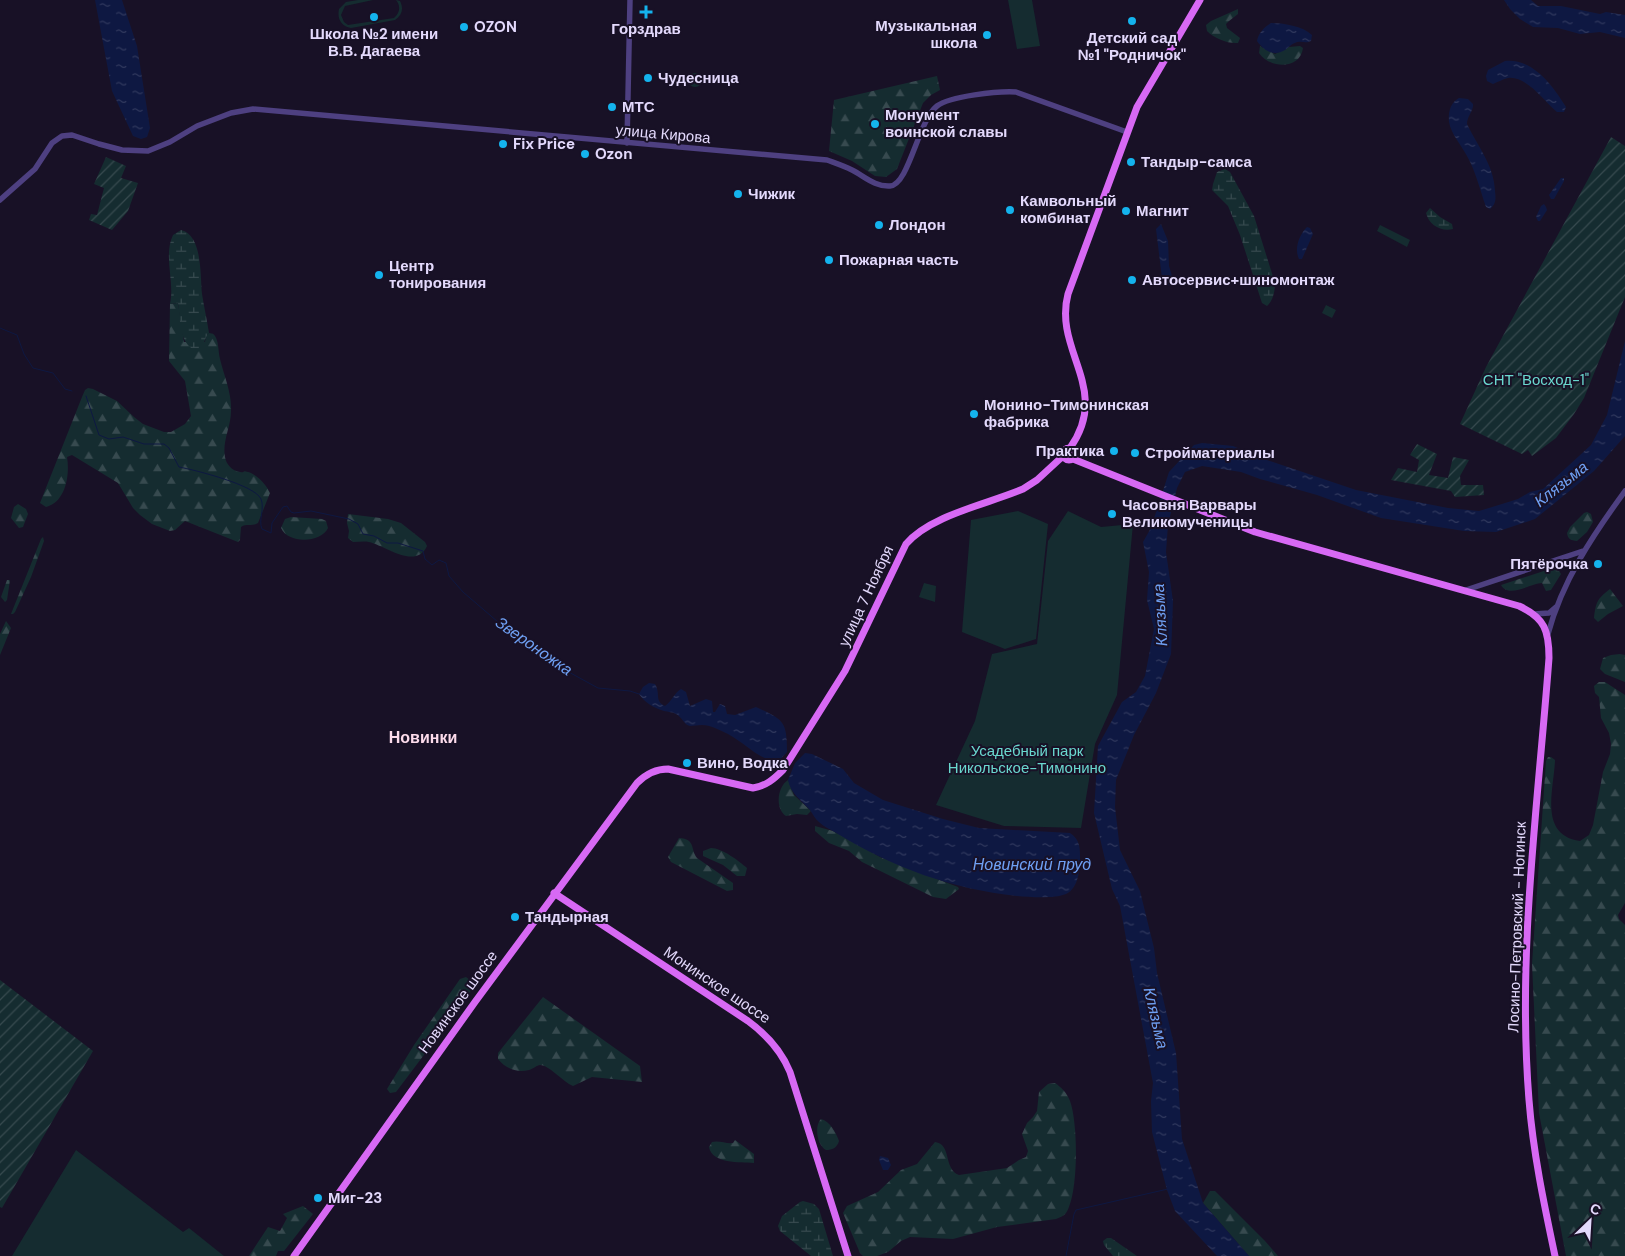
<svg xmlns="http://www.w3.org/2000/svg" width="1625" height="1256" font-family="'DM Sans',sans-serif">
<defs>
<pattern id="forest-firs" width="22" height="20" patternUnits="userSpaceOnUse" patternTransform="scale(1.25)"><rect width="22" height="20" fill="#152c30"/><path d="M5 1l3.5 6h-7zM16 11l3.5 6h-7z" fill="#374a4f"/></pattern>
<pattern id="wetland-marsh" width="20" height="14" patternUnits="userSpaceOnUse" patternTransform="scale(1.25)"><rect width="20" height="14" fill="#152c30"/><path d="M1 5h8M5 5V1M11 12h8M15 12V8" fill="none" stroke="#374a4f"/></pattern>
<pattern id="garden-furrows" width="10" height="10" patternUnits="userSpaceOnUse" patternTransform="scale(1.25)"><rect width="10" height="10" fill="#152c30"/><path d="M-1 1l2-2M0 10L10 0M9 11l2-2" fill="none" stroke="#374a4f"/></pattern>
<pattern id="water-ripples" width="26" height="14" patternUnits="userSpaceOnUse" patternTransform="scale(1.25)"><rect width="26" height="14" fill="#0e1842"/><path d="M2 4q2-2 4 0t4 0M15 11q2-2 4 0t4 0" fill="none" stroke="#31395e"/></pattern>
</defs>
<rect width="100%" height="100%" fill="#181126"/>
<path fill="url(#forest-firs)" d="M1238,9V14L1229,21L1226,24L1227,28L1240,38L1238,43C1228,44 1214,38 1207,31L1206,25L1211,21Z
M1260,46L1275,54L1289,47L1300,46L1303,48C1300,70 1270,69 1259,53Z
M937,76L940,90L931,95L923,103L897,169L886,177L875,176L852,161L829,151L834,100Z
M178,303L184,342H205L206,336L209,333C213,334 213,333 215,336C219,342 218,352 220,359C224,376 232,393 231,411C231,427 222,441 225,457C226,464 232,471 240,472C248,473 241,470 248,472C256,474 267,485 270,493L258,523C252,527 246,523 241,527L240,540L238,542L185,521L175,530L170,531L152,524L140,515L133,508L118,483L72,455L67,457C70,474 66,502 46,507L40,503L82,397L85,390L88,388L93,389L117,401L134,417L143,424L164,432H171L185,424L191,416L185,381L169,361L170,304Z
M18,504L26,509L28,514L23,527L19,528L11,518L14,507Z
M1587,512L1591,514L1593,522L1587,532L1577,541C1571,540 1568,540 1567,533L1570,527L1584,513Z
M348,514L388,519L401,523L425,542L427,546C416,570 386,546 369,542C364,541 358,542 353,542L348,538L349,531L347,523Z
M291,517L322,519L326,521L328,528C321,543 288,544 281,528L285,519Z
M43,537L44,541L31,577L15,612L13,614H11L41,539Z
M1550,569L1559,571L1561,574L1551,590L1546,591L1542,583C1531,583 1509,599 1501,585Z
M7,580H10L7,600L5,602L1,597Z
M1610,589L1623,606L1608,614L1598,622L1594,618C1596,602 1597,599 1610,589Z
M6,621L11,628L0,655V634Z
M1620,654L1625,655V682L1605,674L1600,669L1603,658L1611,655Z
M1599,682H1605L1625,695V903L1618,915L1619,919L1625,925V1256H1566L1539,1113L1532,964L1546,761L1548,757H1551L1555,760C1554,789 1538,835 1580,841L1589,835L1593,825L1603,772L1610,754L1611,744L1609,733L1601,718L1599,697L1595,693L1594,686Z
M788,780L794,795L811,811L807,815L797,814L786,816C775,809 777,787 788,780Z
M815,826L833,831L880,857L958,887L959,889L946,899L933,897L862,862L849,851L829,843L815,831Z
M679,838C696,839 690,849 697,858L733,883V890L727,891L671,862L668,857Z
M711,848C722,848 739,861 747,868L745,876H737L723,865L703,856V851Z
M466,977L471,981L470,994L396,1092L390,1093L387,1089L414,1045L460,979Z
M543,997L640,1066L642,1082L592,1077L573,1086C563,1082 549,1065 540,1065C537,1065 533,1069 529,1070C517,1073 506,1069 498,1059V1053Z
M1055,1083C1061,1087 1067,1093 1070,1101C1078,1122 1079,1193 1066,1213C1064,1216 1060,1217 1056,1219L997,1227L953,1239L910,1237L901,1241L888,1252L877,1256H863L860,1253L843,1213L847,1206L878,1192L901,1170L917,1164L935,1142C952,1144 943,1169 959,1175L1007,1168L1019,1160L1026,1157L1028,1151L1022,1134L1027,1123L1033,1117L1037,1111L1039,1092L1048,1084Z
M821,1119C830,1121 836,1133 839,1141C837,1148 832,1150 826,1150C817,1145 814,1126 821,1119Z
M735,1140L754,1154V1163C740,1162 712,1164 709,1147L712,1142C719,1140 726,1144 733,1143Z
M1210,1191H1215L1265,1241L1278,1256H1249L1203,1203Z
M303,1206L313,1214L284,1251H278L276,1256H249L268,1227L280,1231L287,1218L283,1214Z"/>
<path fill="url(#wetland-marsh)" d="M1225,169L1230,172L1254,216L1275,283C1275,291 1273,301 1267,306L1262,303L1240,235L1228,206L1212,190L1213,184L1217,172Z
M1430,208L1440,217L1452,224L1453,229C1441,232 1429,225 1426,213Z
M181,230C203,235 200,277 202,294C204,307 207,320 209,333C203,339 206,347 196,351C178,342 181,321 178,303L170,304C175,281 163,256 173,235Z
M803,1201L814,1204L819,1209L833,1256H811L780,1231L778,1226L782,1216L800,1202Z
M1107,1238H1111L1137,1256H1113L1104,1245L1103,1241Z"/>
<path fill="#152c30" d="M358,0H373L345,6L341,15L344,22L348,25L394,18C400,13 401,6 396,0L400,1C404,9 402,15 395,20L351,28C341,26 337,19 339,9L346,2Z
M1008,0H1032L1040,46L1017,49Z
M688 80a7 7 0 1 1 14 0a7 7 0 1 1-14 0Z
M1380,225L1410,240L1407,247L1377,231Z
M1326,305L1336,310L1332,318L1322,313Z
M1018,511L1048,524L1036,639L1005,649L962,632L971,520Z
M1068,511L1101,527L1133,524L1117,695L1095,744L1081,828L1004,826L936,805L975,721L992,654L1037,644L1048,541Z
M924,583L936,586L935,602L919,597Z
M76,1150L183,1232L189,1228L224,1256H12Z"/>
<path fill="url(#garden-furrows)" d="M1611,137L1625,146V297L1584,398L1574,414L1556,438L1532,456L1528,450L1522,454L1460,424L1486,367Z
M106,157L126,166L121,178L138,183L128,211L112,230L89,220L91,214L97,215L104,188L94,184Z
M1417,444L1437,454L1429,475L1448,478L1453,457L1469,460L1460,476L1461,485H1483L1484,495L1455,497L1451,491L1391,480L1398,468L1417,472L1419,460L1410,455Z
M0,980L93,1051L2,1208L0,1207Z"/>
<path fill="url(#water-ripples)" d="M95,0H122L137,46L150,128L147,137L141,139L133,136L112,91Z
M1504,0H1531L1538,6H1561L1600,14L1606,12L1625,15V38L1600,32L1580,34L1558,28L1533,27L1520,19L1510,9Z
M1271,23C1283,23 1303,26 1312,35L1311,41C1305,44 1301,40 1295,43C1291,44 1288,48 1285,50C1274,57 1264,51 1257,41C1258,34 1264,27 1271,23Z
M1505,61C1533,58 1553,86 1566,107L1564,112H1557C1545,102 1526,75 1508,78C1503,79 1498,82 1493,84L1487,81L1486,76L1488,70Z
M1459,98L1468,99L1473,104C1474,110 1467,116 1467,124C1478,147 1494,165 1495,191C1496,199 1496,204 1490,209L1486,207C1480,190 1476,172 1467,156C1462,146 1451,134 1449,122C1448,113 1450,103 1459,98Z
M1561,178H1564V181L1554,199H1551L1549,195Z
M1544,204L1546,207L1547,210L1540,221H1538L1536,217L1541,206Z
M1161,224L1168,241L1169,266L1175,286L1166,285L1162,278L1156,229Z
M1307,227L1310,228L1313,234L1302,259H1299C1294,249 1299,235 1307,227Z
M1625,341V436L1594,471L1535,519L1496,532L1464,531L1381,518L1317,495L1260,479L1241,472L1202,466L1185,472L1177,488L1168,525L1166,552L1173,601L1171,654L1156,693L1134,735L1116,780L1115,807L1120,850L1140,891L1154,948L1157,973L1176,1053L1182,1139L1203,1203L1249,1256H1217L1175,1211L1167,1190L1152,1132L1151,1101L1153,1083L1120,906L1112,889L1094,813L1098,746L1122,702L1136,692L1145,676L1154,629L1147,600L1149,572L1143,542L1151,528L1169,472L1194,445L1202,443L1233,446L1264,459L1356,490L1448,508L1479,511L1489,508L1518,499L1530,492L1543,489L1591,445L1607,415Z
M649,683L655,684C661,694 654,701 665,706C672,701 675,692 681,689L686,692L690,706L706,699L712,701L713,712H715L720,704L725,706L727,714L735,715L756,707C783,720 787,720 787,752L778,762C759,760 745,743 728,734C720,730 710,725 702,725C698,725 694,726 690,726C684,725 682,717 676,714C673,712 668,712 664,711C654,708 645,703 639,694L643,687Z
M805,753L812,754L843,769L854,783L883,800L943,819L979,828L1070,833C1079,839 1080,846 1080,856C1080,868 1079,888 1066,894C1054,899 1030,897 1017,896C952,889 894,868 838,834C832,830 824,827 819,822C815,819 813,814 810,810C801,800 791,794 788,780L795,763Z
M880,1156L888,1158L891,1165L888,1170H883L879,1160Z"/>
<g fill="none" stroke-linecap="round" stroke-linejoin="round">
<path stroke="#0e1842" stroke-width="1" d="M0,328L17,335L24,354L33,368L53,373L65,389L72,391
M86,396L99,435L109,439L123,437L144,444H164L169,448L179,467C195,470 255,485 261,499C265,509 258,520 262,529L271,533L272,523L283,507L287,506L291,512L294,513L311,511L349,519L358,524L363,534L374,536L387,543H398L423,551L425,559L432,565L439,560L446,563L449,576L463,592L498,622L543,655L565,670L598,688L630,691L639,694
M1066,1256L1074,1214L1076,1210L1168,1189"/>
<path stroke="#4e4081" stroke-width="5.5" d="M627,143L630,0
M0,200L35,169L52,143L62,136L72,135L99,144L122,150L148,151L170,142L197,126L231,113L253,109L827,160C835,163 844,166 852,170C864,176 875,187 890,186C909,185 918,121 937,106C950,96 998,91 1016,92L1127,132
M1466,590L1583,551
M1534,614L1549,613L1556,607
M1548,634C1562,581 1593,535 1625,491"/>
<path stroke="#d769f4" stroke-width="7" d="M1063 454a6 6 0 1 1 12 0a6 6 0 1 1-12 0Z
M1070,448C1112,389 1053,351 1068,294L1137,107L1200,0
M1073,459L1255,532L1519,606C1545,618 1549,631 1549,658C1538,805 1517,952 1529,1100C1533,1152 1544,1204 1555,1256
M554,893L748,1021C767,1035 781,1050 790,1072L848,1256
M294,1256L475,1002L637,783C646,774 656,769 668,769L753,788C766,786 774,779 783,770L845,671L906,544C931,515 988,504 1023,489L1037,480L1063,456"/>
</g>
<g fill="#14b3ed" stroke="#181126" stroke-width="2">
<path d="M643.5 4.5h5v5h5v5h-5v5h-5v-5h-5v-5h5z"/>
<circle cx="374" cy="17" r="5"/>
<circle cx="1132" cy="21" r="5"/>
<circle cx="464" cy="27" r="5"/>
<circle cx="987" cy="35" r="5"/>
<circle cx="648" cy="78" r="5"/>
<circle cx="612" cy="107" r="5"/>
<circle cx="875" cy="124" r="5"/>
<circle cx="503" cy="144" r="5"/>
<circle cx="585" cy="154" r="5"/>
<circle cx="1131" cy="162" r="5"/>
<circle cx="738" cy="194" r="5"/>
<circle cx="1010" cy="210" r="5"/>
<circle cx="1126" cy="211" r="5"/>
<circle cx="879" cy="225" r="5"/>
<circle cx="829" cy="260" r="5"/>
<circle cx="379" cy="275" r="5"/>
<circle cx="1132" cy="280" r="5"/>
<circle cx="974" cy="414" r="5"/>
<circle cx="1114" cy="451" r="5"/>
<circle cx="1135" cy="453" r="5"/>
<circle cx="1112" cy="514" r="5"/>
<circle cx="1598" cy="564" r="5"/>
<circle cx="687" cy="763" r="5"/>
<circle cx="515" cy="917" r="5"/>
<circle cx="318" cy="1198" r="5"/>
</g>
<g text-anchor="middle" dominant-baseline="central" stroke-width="4" stroke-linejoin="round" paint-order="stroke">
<g font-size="15" font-weight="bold" fill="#e3d9fc" stroke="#181126" text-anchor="start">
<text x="977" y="26" text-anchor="end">Музыкальная<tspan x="977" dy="17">школа</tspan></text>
<text x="474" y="27">OZON</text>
<text x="646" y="29" text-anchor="middle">Горздрав</text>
<text x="374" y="34" text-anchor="middle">Школа №2 имени<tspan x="374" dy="17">В.В. Дагаева</tspan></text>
<text x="1132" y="38" text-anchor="middle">Детский сад<tspan x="1132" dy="17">№1 "Родничок"</tspan></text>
<text x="658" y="78">Чудесница</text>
<text x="622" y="107">МТС</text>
<text x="885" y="115">Монумент<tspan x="885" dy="17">воинской славы</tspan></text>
<text x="513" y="144">Fix Price</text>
<text x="595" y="154">Ozon</text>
<text x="1141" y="162">Тандыр-самса</text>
<text x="748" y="194">Чижик</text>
<text x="1020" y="201">Камвольный<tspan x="1020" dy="17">комбинат</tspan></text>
<text x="1136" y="211">Магнит</text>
<text x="889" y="225">Лондон</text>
<text x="839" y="260">Пожарная часть</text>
<text x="389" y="266">Центр<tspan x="389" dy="17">тонирования</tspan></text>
<text x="1142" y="280">Автосервис+шиномонтаж</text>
<text x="984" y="405">Монино-Тимонинская<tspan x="984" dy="17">фабрика</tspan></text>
<text x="1104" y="451" text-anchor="end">Практика</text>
<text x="1145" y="453">Стройматериалы</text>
<text x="1122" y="505">Часовня Варвары<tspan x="1122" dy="17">Великомученицы</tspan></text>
<text x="1588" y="564" text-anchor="end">Пятёрочка</text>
<text x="697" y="763">Вино, Водка</text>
<text x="525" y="917">Тандырная</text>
<text x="328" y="1198">Миг-23</text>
</g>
<g font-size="15" fill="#e3d9fc" stroke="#181126">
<text transform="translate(663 134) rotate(5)">улица Кирова</text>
<text transform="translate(866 596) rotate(-65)">улица 7 Ноября</text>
<text transform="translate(1517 927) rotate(-88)">Лосино-Петровский - Ногинск</text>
<text transform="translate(717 985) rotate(34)">Монинское шоссе</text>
<text transform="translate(458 1002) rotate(-54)">Новинское шоссе</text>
</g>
<g font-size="15" fill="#6ad8cf" stroke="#181126">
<text x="1536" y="380">СНТ "Восход-1"</text>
<text x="1027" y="751">Усадебный парк<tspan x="1027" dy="17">Никольское-Тимонино</tspan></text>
</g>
<g font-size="16" font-style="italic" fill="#6fa0f4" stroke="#181126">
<text transform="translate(1561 484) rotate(-38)">Клязьма</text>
<text transform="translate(1160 615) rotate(-93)">Клязьма</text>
<text transform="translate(534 646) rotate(35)">Звероножка</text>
<text x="1032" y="864">Новинский пруд</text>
<text transform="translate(1156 1018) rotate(77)">Клязьма</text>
</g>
<g font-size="16" font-weight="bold" fill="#fcdbeb" stroke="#181126">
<text x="423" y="737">Новинки</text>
</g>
</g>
<g transform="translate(1590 1221) rotate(25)" stroke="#181126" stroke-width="4" paint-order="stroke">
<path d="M0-4L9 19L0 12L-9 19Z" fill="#e3d9fc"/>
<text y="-8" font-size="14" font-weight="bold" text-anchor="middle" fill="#e3d9fc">С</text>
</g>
</svg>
